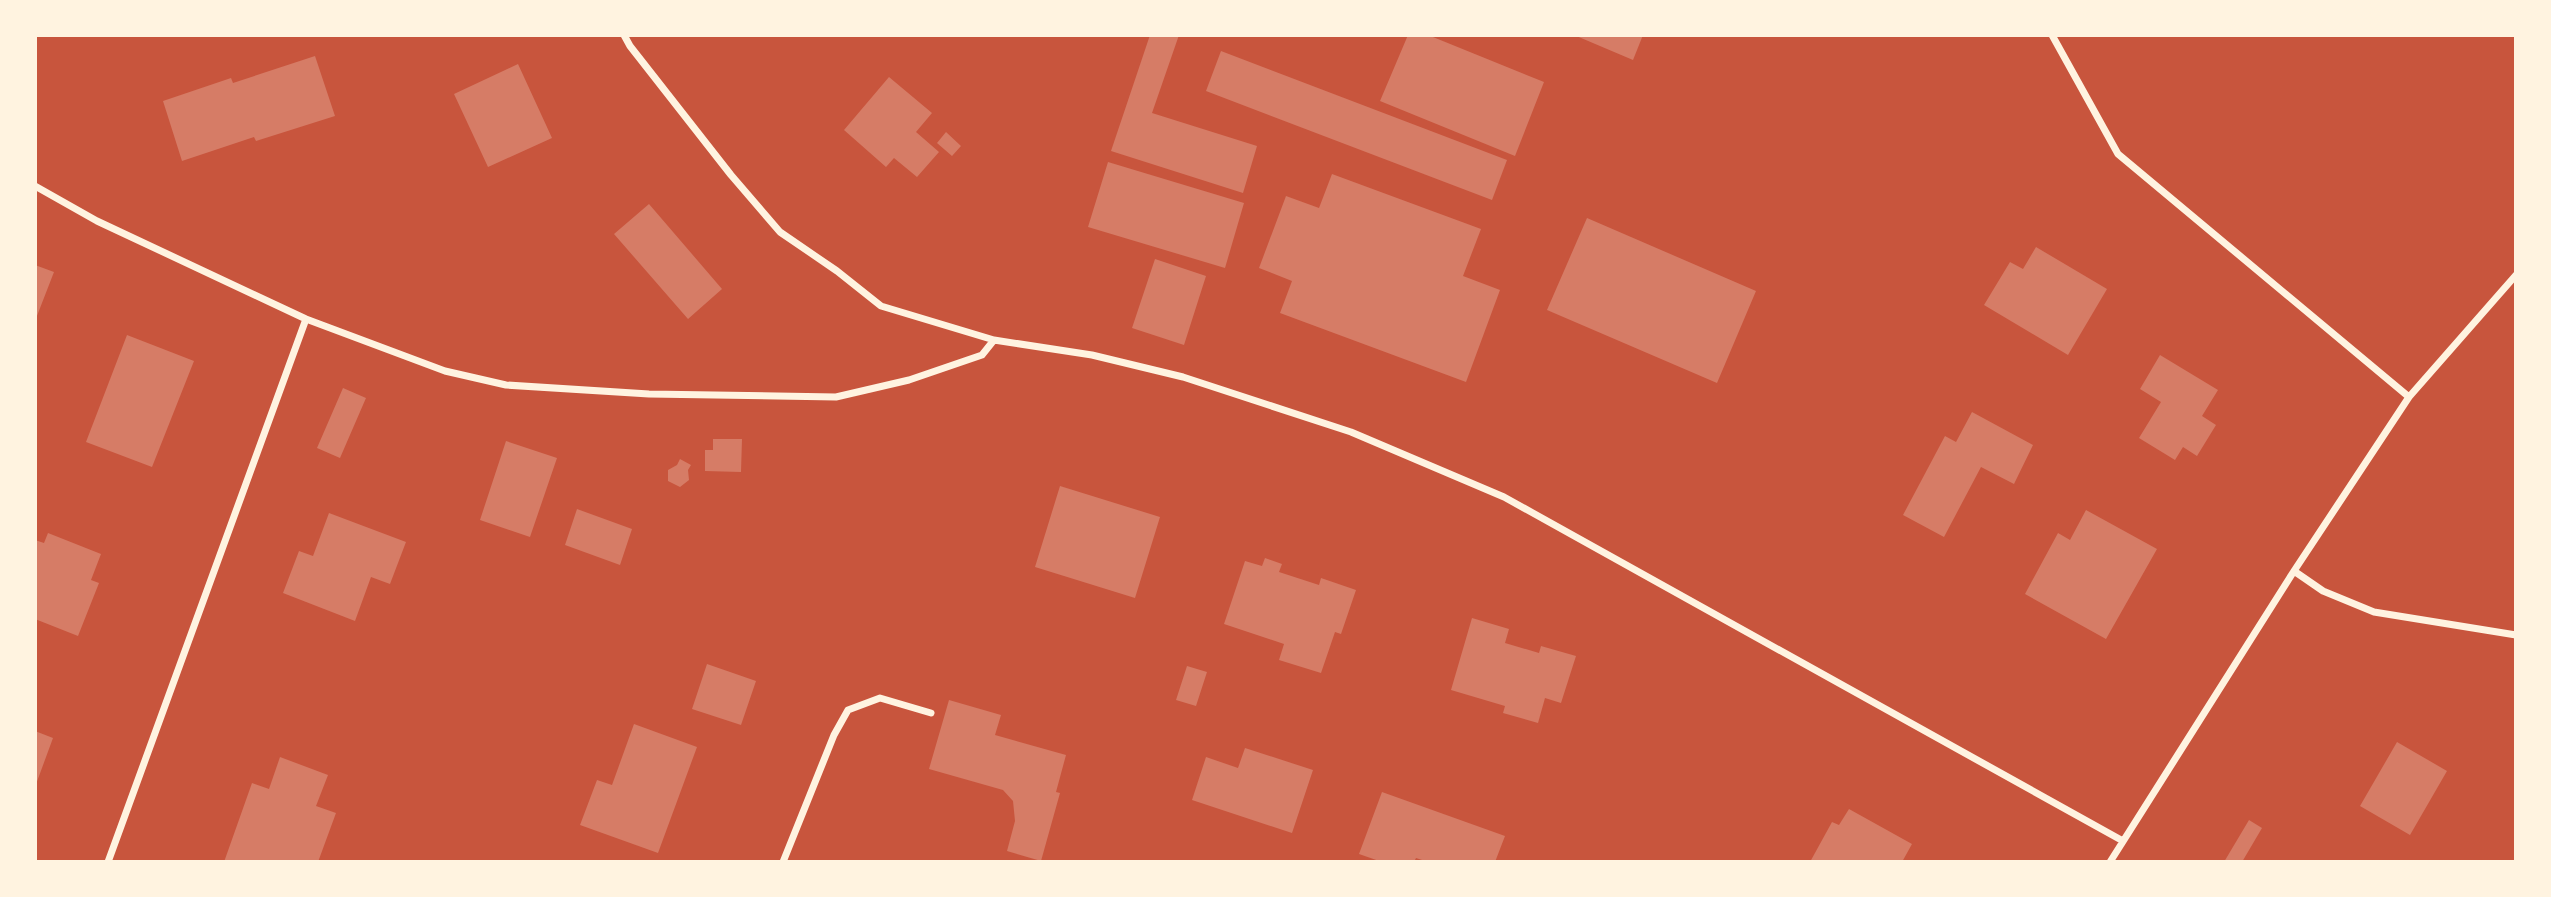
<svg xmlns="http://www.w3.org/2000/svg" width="2551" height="897" font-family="Rubik,sans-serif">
<rect width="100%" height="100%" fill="#c8553d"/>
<path fill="#d67c66" d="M1150,35H1179L1152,113L1257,146L1243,193L1111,151Z
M1408,35H1428L1544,82L1515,156L1380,101Z
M1574,35H1643L1633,60Z
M1221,51L1507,160L1492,200L1206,91Z
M315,56L335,116L256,141L254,137L182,161L163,101L231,78L233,83Z
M518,64L552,138L488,167L454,94Z
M889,77L932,113L916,132L939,152L917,177L894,158L886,167L844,130Z
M946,132L961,146L952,156L937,143Z
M1108,162L1244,203L1225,268L1088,227Z
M1332,174L1481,229L1463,276L1500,290L1466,382L1280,313L1292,281L1259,268L1286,196L1319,208Z
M649,204L722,289L688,319L614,234Z
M1587,218L1756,291L1717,383L1547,310Z
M2036,247L2107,289L2068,355L1984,305L2010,262L2023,269Z
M1155,259L1206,276L1184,345L1132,328Z
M35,265L54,272L35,321Z
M127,335L194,361L152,467L86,442Z
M2160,355L2218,390L2202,416L2216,425L2197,456L2183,447L2175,460L2139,438L2161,402L2140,389Z
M343,388L366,398L340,458L317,448Z
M1972,412L2033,445L2014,484L1981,467L1944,537L1903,515L1945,436L1956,442Z
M713,439H742L741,472L705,471V450H713Z
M506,441L557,458L530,537L480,520Z
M680,459L691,465L688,470L689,480L680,487L668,481V470L677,465Z
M1060,486L1160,517L1135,598L1035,567Z
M577,509L632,529L620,565L565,545Z
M2086,510L2157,549L2106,639L2025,594L2058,533L2070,540Z
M329,513L406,542L390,584L371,577L355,621L283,593L299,551L313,556Z
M48,533L101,554L91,580L99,583L78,636L35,619V540L44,543Z
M1265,558L1282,564L1279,572L1319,585L1321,578L1356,590L1341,634L1335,632L1321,673L1279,660L1284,644L1224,624L1245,561L1262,566Z
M1472,618L1509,629L1505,643L1539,653L1541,646L1576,656L1561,703L1545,698L1538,723L1503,713L1505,706L1451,690Z
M707,664L756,681L741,725L692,709Z
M1187,666L1207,672L1196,706L1176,700Z
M949,700L1001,715L995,735L1066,755L1056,792L1060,793L1041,861L1007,851L1015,821L1013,801L1003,790L929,769Z
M634,724L697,747L658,853L580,825L597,780L612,785Z
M35,731L53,738L35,787Z
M2397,742L2447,771L2410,835L2360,806Z
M1245,748L1313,770L1292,833L1192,800L1206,757L1238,768Z
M280,757L328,775L316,806L336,813L318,862H224L252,783L269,789Z
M1382,792L1505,836L1495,862H1428L1416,858L1414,862H1382L1359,854Z
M1849,809L1912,844L1902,862H1810L1832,822L1839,825Z
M2249,820L2262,828L2242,862H2224Z"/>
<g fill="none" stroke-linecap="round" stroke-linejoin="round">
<path stroke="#fff3e0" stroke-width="7" d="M624,35L630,46L731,175L780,232L837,271L881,306L994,340
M2052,35L2118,154L2409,397
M35,186L97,221L306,319L445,371L506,385L649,394L836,397L909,380L982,355L994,340L1092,355L1183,377L1351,432L1504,497L2123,841
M2294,571L2323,591L2374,612L2516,635
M108,862L306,319
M783,862L834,735L848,710L880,698L931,713
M2110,862L2294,571L2409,397L2516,275"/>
</g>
<rect width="2551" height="897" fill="none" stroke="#fff3e0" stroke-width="74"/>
</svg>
